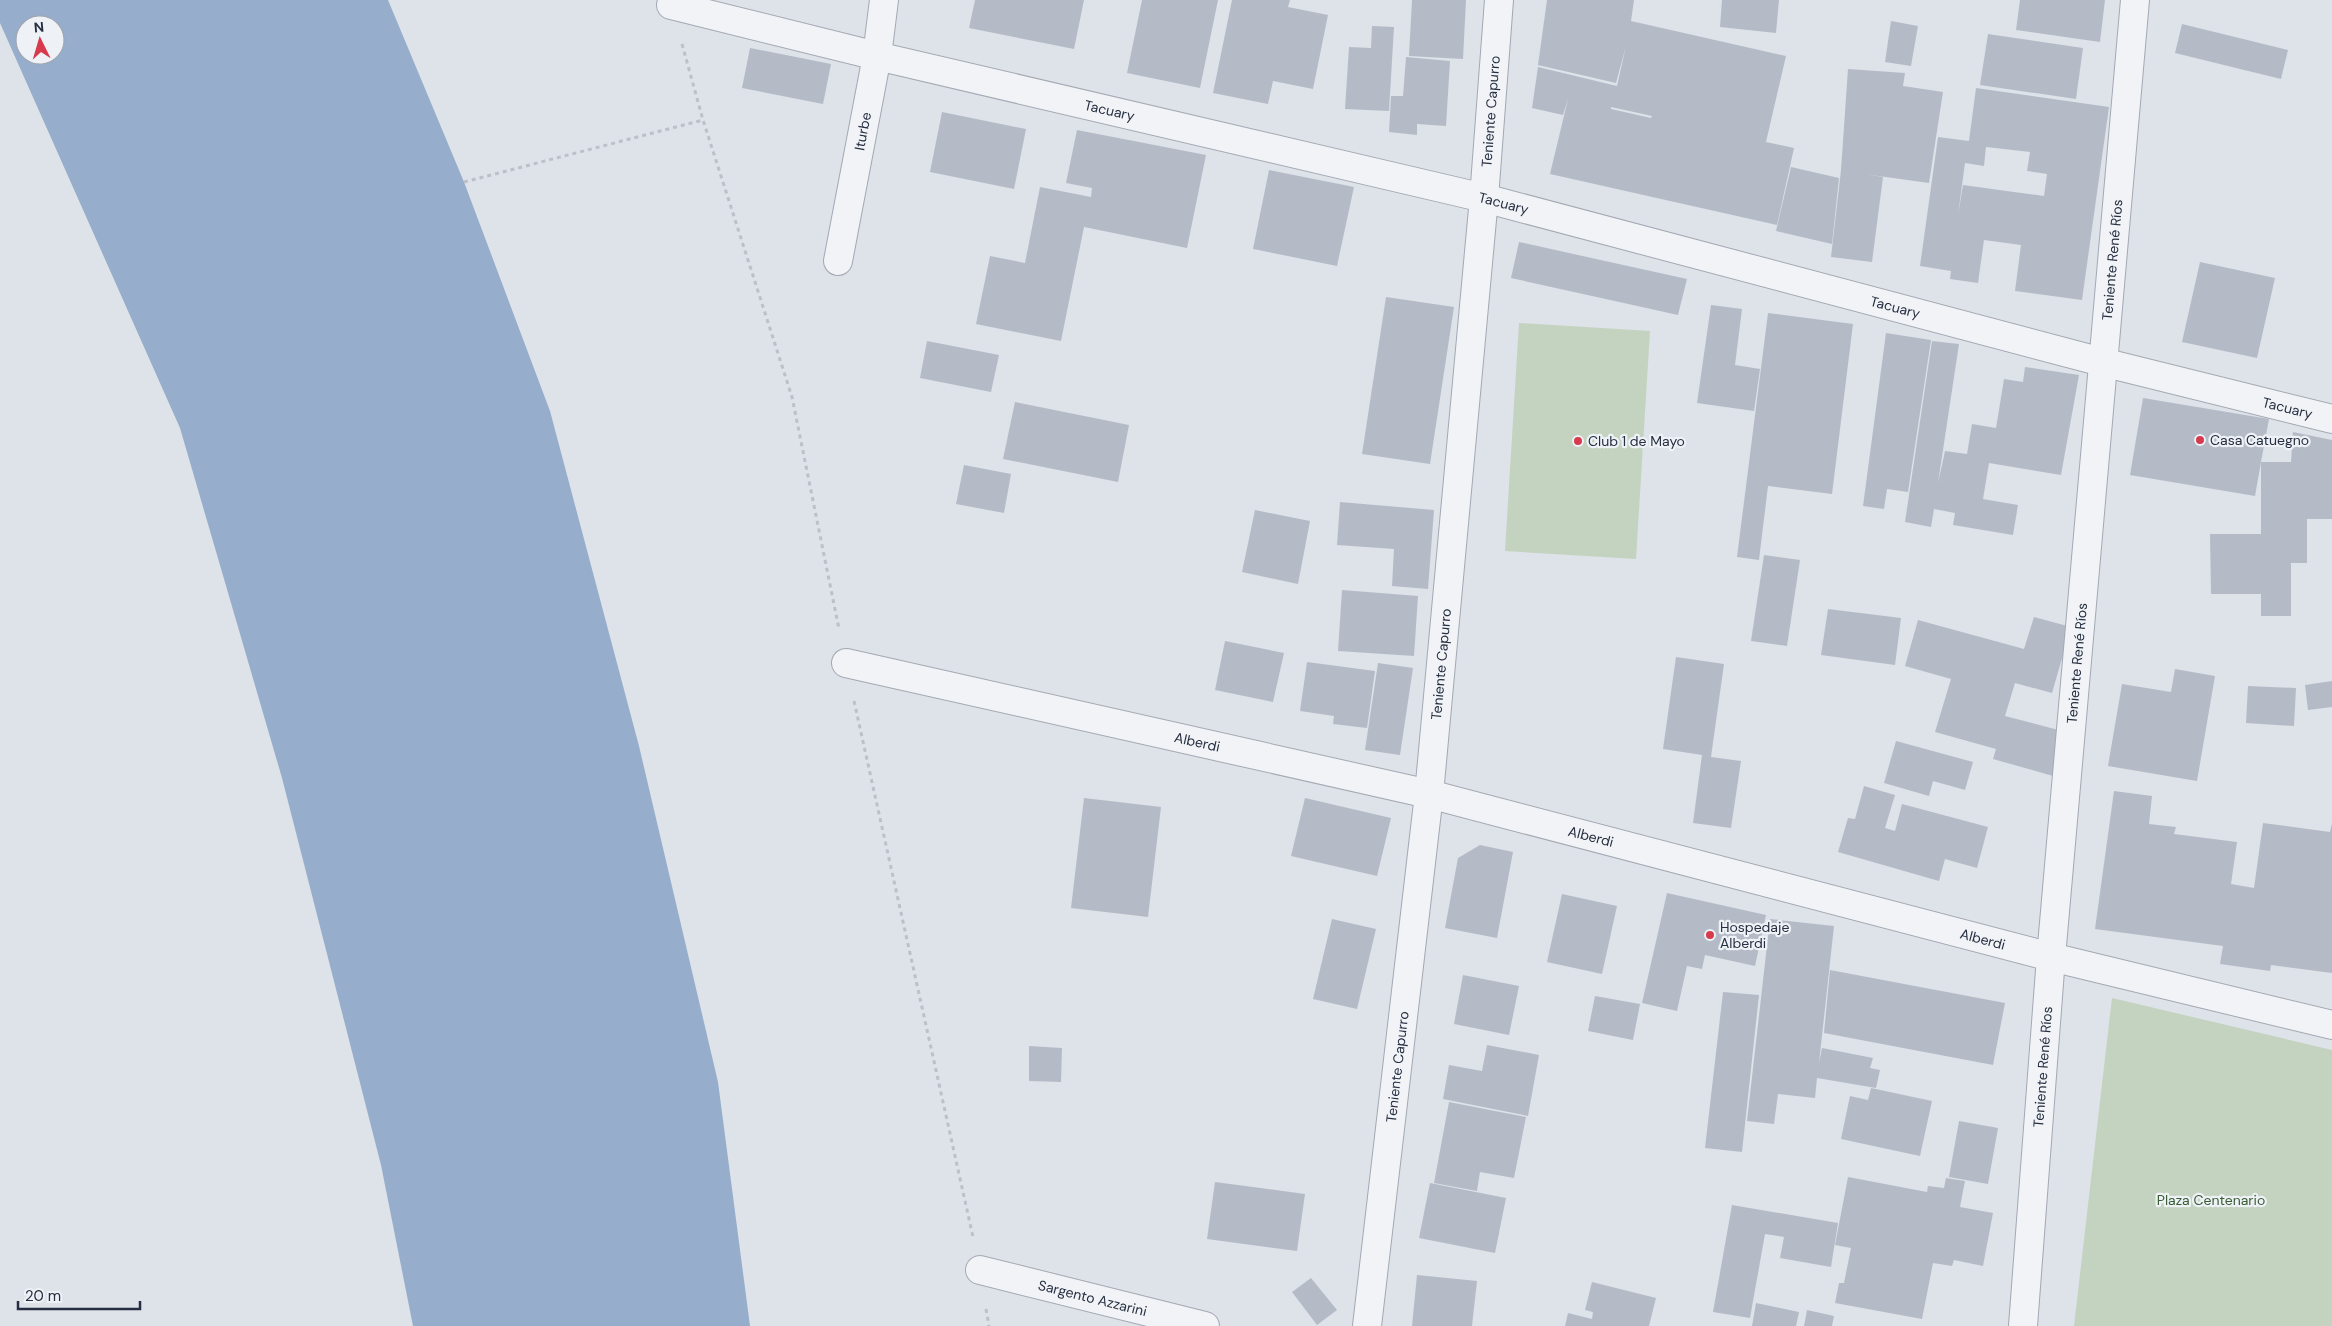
<svg xmlns="http://www.w3.org/2000/svg" width="2332" height="1326" font-family="'DM Sans',sans-serif">
<rect width="100%" height="100%" fill="#dee2e9"/>
<path fill="#c3d3bf" d="M1519,323L1650,331L1636,559L1505,551Z
M2112,998L2332,1050V1326H2074Z"/>
<path fill="#96aecb" fill-rule="evenodd" d="M0,0H388L464,182L550,411L639,746L718,1082L750,1326H413L381,1165L282,778L180,428L0,23ZM25,25H55V55H25Z"/>
<path fill="#b5bbc6" fill-rule="evenodd" d="M975,0H1084L1074,49L969,28Z
M1142,0H1218L1200,88L1127,73Z
M1232,0H1290L1288,7L1328,15L1313,89L1273,81L1268,104L1213,93Z
M1412,0H1466L1463,59L1409,56Z
M1547,0H1634L1631,21L1786,56L1766,142L1794,148L1777,225L1550,174L1568,99L1563,115L1532,108L1538,67L1617,86L1626,46L1616,83L1538,65ZM1611,107L1652,116L1651,118L1611,109Z
M1722,0H1779L1776,33L1720,27Z
M2020,0H2105L2100,42L2016,30Z
M1891,21L1918,26L1911,66L1885,62Z
M2182,24L2288,50L2281,79L2175,53Z
M1372,26L1394,27L1389,111L1345,109L1349,47L1371,48Z
M1988,34L2083,48L2076,99L1980,85Z
M750,48L831,64L823,104L742,88Z
M1406,57L1450,61L1446,126L1417,124V135L1389,132L1391,96H1403Z
M1848,69L1905,73L1903,86L1943,92L1929,183L1864,174L1883,177L1872,262L1831,257L1841,170Z
M1976,88L2109,107L2082,300L2015,291L2021,245L1984,240L1978,283L1950,279L1951,271L1920,266L1938,137L1969,141ZM1986,147L2030,152L2027,171L2047,174L2044,196L1963,185L1958,215L1965,163L1984,166Z
M942,112L1026,129L1014,189L930,172Z
M1077,130L1206,155L1187,248L1084,227L1061,341L976,324L990,256L1025,263L1040,187L1091,197L1092,188L1066,183Z
M1791,167L1839,178L1832,244L1776,231Z
M1269,170L1354,187L1337,266L1253,249Z
M1519,242L1687,279L1678,315L1511,278Z
M2200,262L2275,278L2257,358L2182,342Z
M1386,297L1454,307L1430,464L1362,454Z
M1711,305L1742,309L1735,365L1760,369L1754,411L1697,403Z
M1768,313L1853,324L1832,494L1768,486L1759,560L1737,557Z
M1886,333L1931,340L1908,492L1887,489L1884,509L1863,506Z
M927,341L999,355L991,392L920,378Z
M1932,341L1959,344L1938,483L1945,451L1967,454L1972,424L1996,428L2004,379L2023,382L2025,367L2079,375L2061,475L1989,463L1983,499L2018,505L2013,535L1953,525L1955,513L1934,509L1931,527L1905,522Z
M2143,398L2269,419L2261,462H2291L2293,432L2332,440V519H2307V563H2291V616H2261V594H2211L2210,534H2261V462L2255,496L2130,475Z
M1015,402L1129,425L1118,482L1003,459Z
M964,465L1011,474L1004,513L956,504Z
M1340,502L1434,510L1428,589L1392,586L1394,549L1337,545Z
M1255,510L1310,521L1298,584L1242,572Z
M1764,555L1800,560L1787,646L1751,641Z
M1342,590L1418,596L1414,656L1338,651Z
M1828,609L1901,618L1895,665L1821,655Z
M2034,617L2071,627L2052,693L2015,683L2005,716L2066,732L2053,776L1993,759L1996,749L1935,732L1951,679L1905,666L1918,620L2024,649Z
M1225,641L1284,653L1273,702L1215,690Z
M1676,657L1724,664L1711,757L1741,761L1731,828L1693,823L1702,755L1663,749Z
M1307,662L1375,671L1367,728L1333,724L1334,716L1300,711Z
M1378,663L1413,668L1400,755L1365,750Z
M2175,669L2215,676L2197,781L2108,766L2122,684L2171,692Z
M2332,681V707L2308,710L2305,685Z
M2248,686L2296,688L2294,726L2246,723Z
M1896,741L1973,762L1965,790L1933,781L1929,796L1884,783Z
M1864,786L1895,795L1885,828L1895,831L1902,804L1988,827L1977,868L1945,859L1939,881L1838,852L1848,818L1855,819Z
M2114,791L2152,796L2149,824L2176,827L2174,834L2237,842L2231,884L2254,888L2263,823L2330,832L2332,823V973L2271,965L2270,971L2220,964L2223,946L2095,929Z
M1084,798L1161,807L1148,917L1071,908Z
M1305,798L1391,818L1377,876L1291,856Z
M1480,845L1513,852L1497,938L1445,928L1458,858Z
M1667,893L1766,915L1755,966L1705,955L1702,969L1687,966L1677,1011L1642,1003Z
M1562,894L1617,906L1602,974L1547,962Z
M1332,919L1376,929L1357,1009L1313,999Z
M1770,919L1834,926L1819,1063L1822,1048L1873,1058L1870,1068L1880,1070L1876,1088L1817,1078L1815,1098L1778,1094L1774,1124L1747,1121Z
M1830,970L2005,1003L1993,1065L1824,1033Z
M1463,975L1519,986L1509,1035L1454,1024Z
M1723,992L1759,995L1742,1152L1705,1148Z
M1595,996L1640,1004L1633,1040L1588,1031Z
M1487,1045L1539,1055L1528,1116L1443,1099L1449,1065L1482,1071Z
M1029,1046L1062,1048L1061,1082L1029,1081Z
M1871,1088L1932,1101L1920,1156L1841,1139L1850,1096L1868,1100Z
M1449,1102L1526,1117L1514,1178L1480,1172L1477,1191L1434,1183Z
M1959,1121L1998,1128L1988,1184L1949,1177Z
M1848,1177L1927,1192L1928,1186L1944,1188L1946,1178L1965,1181L1960,1207L1993,1213L1983,1266L1954,1260L1952,1266L1933,1263L1922,1319L1835,1303L1839,1283H1844L1851,1248L1835,1245Z
M1215,1182L1305,1194L1297,1251L1207,1239Z
M1430,1183L1506,1198L1495,1253L1419,1238Z
M1732,1205L1838,1223L1831,1267L1780,1258L1784,1237L1765,1234L1750,1318L1713,1312Z
M1417,1275L1477,1281L1472,1326H1412Z
M1311,1278L1337,1310L1317,1325L1292,1292Z
M1592,1282L1656,1298L1649,1326H1565L1568,1313L1592,1319L1593,1312L1585,1310Z
M1756,1303L1799,1312L1796,1326H1752Z
M1807,1310L1834,1316L1832,1326H1804Z"/>
<g fill="none" stroke-linecap="round" stroke-linejoin="round">
<g stroke="#a3a9b3" stroke-width="30">
<g id="minor">
<path id="s1" d="M671,5L877,56L1484,198L2102,362L2332,419"/>
<path id="s2" d="M838,261L877,56L884,0"/>
<path id="s3" d="M846,663L1429,794L2051,957L2332,1025"/>
<path id="s4" d="M980,1270L1205,1326"/>
<path id="s5" d="M1367,1326L1429,794L1484,198L1499,0"/>
<path id="s6" d="M2023,1326L2051,957L2135,0"/>
</g>
</g>
<path stroke="#bcc0c8" stroke-width="3" stroke-dasharray="4 4" stroke-linecap="butt" d="M682,44L703,120L792,397L839,629
M464,182L703,120
M854,701L973,1237
M986,1309L989,1326"/>
<use href="#minor" stroke="#f1f3f7" stroke-width="28"/>
</g>
<g fill="#d73a4d" stroke="#eef1f6" stroke-width="2">
<circle cx="2200" cy="440" r="5"/>
<circle cx="1578" cy="441" r="5"/>
<circle cx="1710" cy="935" r="5"/>
</g>
<g text-anchor="middle" dominant-baseline="central" stroke-width="4.5" stroke-linejoin="round" paint-order="stroke">
<g font-size="14" fill="#262f41" stroke="#eef1f6">
<text stroke="none"><textPath href="#s1" startOffset="451">Tacuary</textPath></text>
<text stroke="none"><textPath href="#s5" startOffset="1221">Teniente Capurro</textPath></text>
<text stroke="none"><textPath href="#s2" startOffset="132">Iturbe</textPath></text>
<text stroke="none"><textPath href="#s1" startOffset="856">Tacuary</textPath></text>
<text stroke="none"><textPath href="#s6" startOffset="1070">Teniente René Ríos</textPath></text>
<text stroke="none"><textPath href="#s1" startOffset="1261">Tacuary</textPath></text>
<text stroke="none"><textPath href="#s1" startOffset="1666">Tacuary</textPath></text>
<text stroke="none"><textPath href="#s6" startOffset="665">Teniente René Ríos</textPath></text>
<text stroke="none"><textPath href="#s5" startOffset="666">Teniente Capurro</textPath></text>
<text stroke="none"><textPath href="#s3" startOffset="360">Alberdi</textPath></text>
<text stroke="none"><textPath href="#s3" startOffset="765">Alberdi</textPath></text>
<text stroke="none"><textPath href="#s3" startOffset="1170">Alberdi</textPath></text>
<text stroke="none"><textPath href="#s5" startOffset="261">Teniente Capurro</textPath></text>
<text stroke="none"><textPath href="#s6" startOffset="260">Teniente René Ríos</textPath></text>
<text stroke="none"><textPath href="#s4" startOffset="116">Sargento Azzarini</textPath></text>
</g>
<g font-size="14" fill="#262f41" stroke="#eef1f6" text-anchor="start">
<text x="2210" y="440">Casa Catuegno</text>
<text x="1588" y="441">Club 1 de Mayo</text>
<text x="1720" y="927">Hospedaje<tspan x="1720" dy="16">Alberdi</tspan></text>
</g>
<g font-size="14" fill="#395d33" stroke="#eef1f6">
<text x="2211" y="1200">Plaza Centenario</text>
</g>
</g>
<g transform="translate(40 40) rotate(355)"><circle r="24" fill="#eef1f6" stroke="#9ea3ae"/>
<path d="M0-4L9 19L0 12L-9 19Z" fill="#d73a4d"/>
<text y="-8" font-size="14" font-weight="bold" text-anchor="middle" fill="#262f41">N</text>
</g>
<path d="M18 1301v8h122v-8" fill="none" stroke="#262f41" stroke-width="2.5"/>
<text x="25" y="1301" font-size="15" fill="#262f41" stroke="#eef1f6" stroke-width="4" paint-order="stroke">20 m</text>
</svg>
